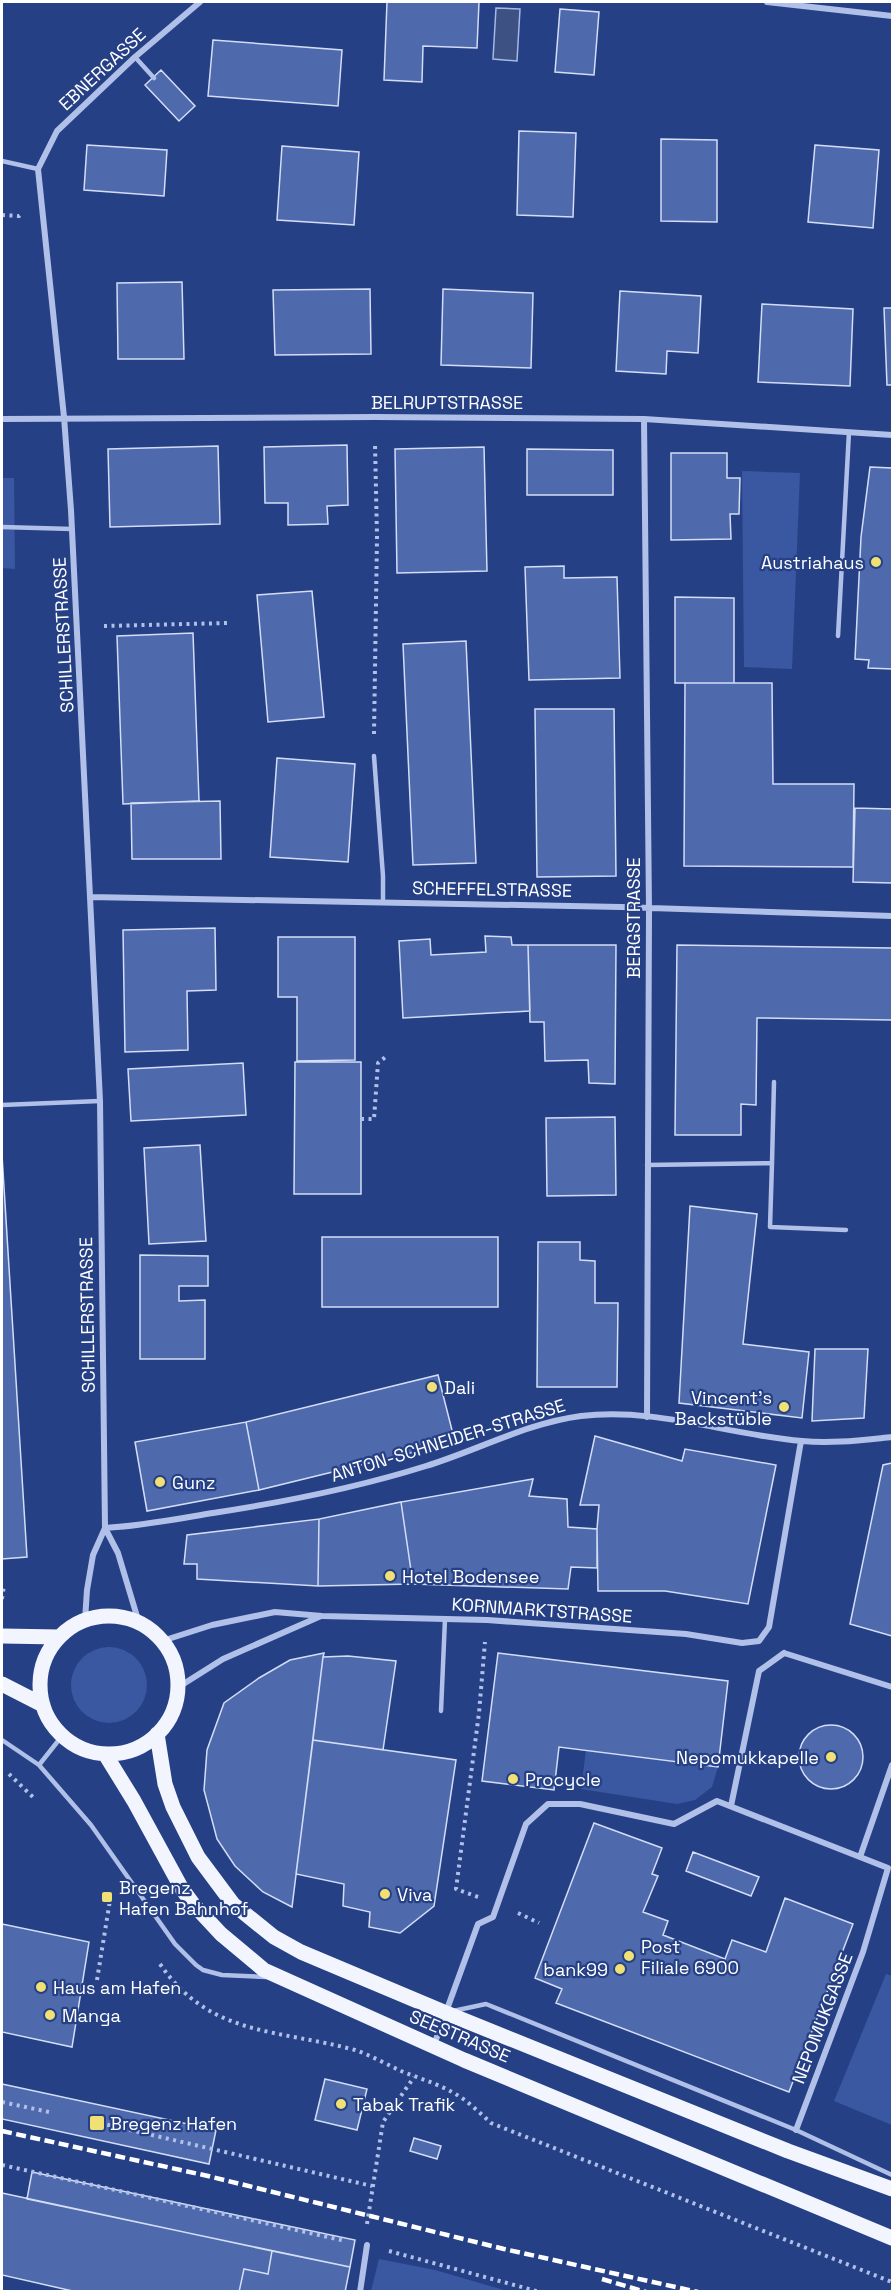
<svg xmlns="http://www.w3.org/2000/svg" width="894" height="2293" font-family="'Space Grotesk',sans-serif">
<rect width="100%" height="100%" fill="#264085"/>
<path fill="#3a58a1" d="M742,471L800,473L792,669L744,667Z
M2,478H14L15,569L2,568Z
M71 1685a38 38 0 1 1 76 0a38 38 0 1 1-76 0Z
M586,1750L718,1767L712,1787L695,1800L677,1804L581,1789Z
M886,1974L892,1976V2125L834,2101Z
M379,2259L435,2270L507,2291H371Z"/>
<path fill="#3d5183" stroke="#a4b9e8" stroke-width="1.5" d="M496,8L520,9L517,61L493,59Z"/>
<path fill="#4e69ac" stroke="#d3ddf6" stroke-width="1.5" d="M387,2H479L477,48L423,46L422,82L384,80Z
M560,9L599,12L594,75L555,72Z
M213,40L342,50L338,106L208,96Z
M161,70L195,106L179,121L145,85Z
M519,131L576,133L573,217L517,215Z
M661,139L717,140V222L661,221Z
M87,145L167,150L164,196L84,190Z
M815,145L879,150L873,228L808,222Z
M282,146L359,152L354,225L277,220Z
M182,282L184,359H118L117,283Z
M370,289L371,354L275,355L273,290Z
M443,289L533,293L531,368L441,365Z
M620,291L701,296L698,353L667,351L666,374L616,371Z
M762,304L853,309L850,386L758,382Z
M884,308H892V385H887Z
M347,445L348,505L327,506L328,524L288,525V503H265L264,447Z
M218,446L220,524L110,527L108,449Z
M484,447L487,571L397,573L395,449Z
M527,449L613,450V495H527Z
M671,453H727V478H740L739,514H730L731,539L671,540Z
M870,467L892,468V669L868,668L869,660L855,659L861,537Z
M564,566V578L617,577L620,678L529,680L525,567Z
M312,591L324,717L268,722L257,595Z
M675,597L734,598V683H675Z
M193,633L199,801L123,804L117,636Z
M466,641L476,863L413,865L403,644Z
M685,683H772L773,784H854L853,867L684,866Z
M535,709H614L616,876L537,877Z
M277,758L355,764L348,862L270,857Z
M892,789V883L853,882L855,808L892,809Z
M220,801L221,859H132L131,803Z
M215,928L216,990L187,991L188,1050L125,1052L123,930Z
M485,936L511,937L512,945H528L530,1011L403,1018L399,941L430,939L431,955L486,952Z
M278,937H355V1060L297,1061V997H278Z
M528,945H616L615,1084L589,1083L588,1060L545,1061L544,1022H530Z
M677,945L892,948V1020L757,1018L756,1105L741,1104V1135H675Z
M295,1062H361V1194H294Z
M243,1063L246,1115L131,1121L128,1069Z
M615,1117L616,1195L547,1196L546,1118Z
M200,1145L206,1241L149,1244L144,1148Z
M2,1155L27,1557L2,1559Z
M690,1206L757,1214L743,1344L809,1352L802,1418L679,1403Z
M322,1237H498V1307H322Z
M538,1242H580V1260L595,1261V1303H618L617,1387H537Z
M140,1255L208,1256V1286H179V1301L205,1300V1359H140Z
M815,1349H868L864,1418L812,1421Z
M438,1375L455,1442L259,1490L246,1422Z
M246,1422L259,1490L147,1511L135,1442Z
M595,1436L682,1461L685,1449L776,1465L748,1604L665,1591H598L597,1529L599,1505H580Z
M892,1463V1636L850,1624L883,1465Z
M533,1479L529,1496L567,1499L568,1527L597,1529V1568L571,1567L568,1589L413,1584L401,1502Z
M401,1502L413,1584L318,1586L319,1519Z
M319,1519L318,1586L197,1579V1564H184L187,1535Z
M324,1653L323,1657L292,1907L263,1892L235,1866L217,1839L204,1790L207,1750L224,1703L259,1678L290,1660Z
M498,1653L728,1681L718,1767L559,1747L554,1790L482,1781Z
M348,1656L396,1661L383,1750L313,1740L323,1657Z
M799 1757a32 32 0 1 1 64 0a32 32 0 1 1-64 0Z
M313,1740L456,1760L434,1906L400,1933L369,1927L370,1912L343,1906L344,1884L296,1874Z
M594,1823L662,1848L652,1874L658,1876L643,1912L668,1921L663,1935L725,1959L732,1940L766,1952L785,1898L853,1924L789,2092L556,2003L562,1989L535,1978Z
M693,1852L759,1877L751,1896L686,1871Z
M2,1924L89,1942L72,2047L2,2032Z
M325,2079L367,2089L357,2130L315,2120Z
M2,2084L216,2130L209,2164L2,2119Z
M414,2138L441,2146L437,2159L410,2151Z
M32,2172L355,2240L350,2267L27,2199Z
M2,2193L272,2251L268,2274L244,2269L239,2292H77L2,2275Z
M272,2251L350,2267L345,2292H239L244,2269L268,2274Z"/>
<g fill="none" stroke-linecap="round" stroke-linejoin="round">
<path stroke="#b0c0e8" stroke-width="4" stroke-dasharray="3 4.5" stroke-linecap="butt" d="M2,215L19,216L21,214
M104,626L228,623
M374,734L377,537L375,444
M361,1119H374L378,1063L388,1055
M2,1599L4,1585
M9,1774L36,1800
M478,1897L456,1889L479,1713L485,1642
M518,1913L539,1923
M160,1964C210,2037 278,2029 355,2050C370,2055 386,2064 401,2071C418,2078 436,2083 452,2092C467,2100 479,2112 491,2123L892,2282
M97,1980L111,1894
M2,2102L49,2112
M100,2123L372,2186
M2,2165L346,2241
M367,2224L383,2122L414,2077
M389,2251L540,2292"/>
<path stroke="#b0c0e8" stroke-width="4.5" d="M135,57L154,78
M2,161L38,169
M2,527L72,529
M838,636L849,432
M374,756L383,876V902
M2,1105L100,1101
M772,1163L774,1082
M647,1165L772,1163L770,1227L846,1230
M441,1711L445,1619
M2,1740L39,1765L91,1825L175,1944L196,1965L203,1970L222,1975L266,1977
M39,1765L62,1736
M453,2011L486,2004L796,2130L892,2175"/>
<path stroke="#b0c0e8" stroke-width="6" d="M767,2L892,16
M2,419L375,417L644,419L892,435
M644,419L649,909L647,1417
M90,897L621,907L892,916
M105,1528C142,1526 177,1519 213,1513C285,1502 356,1488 426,1466C478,1450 527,1423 581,1416C656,1407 728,1435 802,1441C832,1444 862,1440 892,1437
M105,1528L118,1553L139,1623
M85,1620L87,1590L93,1555L105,1528L100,1101L71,510L64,417L38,169L57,131L135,57L200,2
M162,1641L212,1625L275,1612L322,1616L487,1620L686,1634L742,1643L759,1641L769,1627L801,1441
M784,1653L892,1687
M177,1688L223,1659L321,1616
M731,1806L759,1671L784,1653
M860,1857L892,1765
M434,2045L478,1924L493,1917L526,1824L548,1804H580L674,1824L717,1801L888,1868L863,1952L796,2130
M360,2292L367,2245"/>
<path stroke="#f2f5fe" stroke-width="15" d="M40 1685a69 69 0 1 1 138 0a69 69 0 1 1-138 0Z
M2,1636L59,1637
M2,1684L43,1705
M157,1734L165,1784L173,1807L198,1857L233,1904L274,1937L301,1952L446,2013L788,2151L892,2189
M105,1754L134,1801L182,1889L193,1904L221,1934L264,1970L464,2060L892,2238"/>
<path stroke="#fff" stroke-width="4.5" stroke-dasharray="10 4.5" stroke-linecap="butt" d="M2,2131L208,2176L504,2249L698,2292
M602,2279L646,2292"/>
</g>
<g fill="#f1e174" stroke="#264085" stroke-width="2">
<circle cx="876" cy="562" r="6"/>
<circle cx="432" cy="1387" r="6"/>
<circle cx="784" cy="1407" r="6"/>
<circle cx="160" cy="1482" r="6"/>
<circle cx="390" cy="1576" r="6"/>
<circle cx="831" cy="1757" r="6"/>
<circle cx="513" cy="1779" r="6"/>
<circle cx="385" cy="1894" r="6"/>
<rect x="101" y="1891" width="12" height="12" rx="3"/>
<circle cx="629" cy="1956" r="6"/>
<circle cx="620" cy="1969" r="6"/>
<circle cx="41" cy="1987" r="6"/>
<circle cx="50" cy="2015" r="6"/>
<circle cx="341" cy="2104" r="6"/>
<rect x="89" y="2115" width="16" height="16" rx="3"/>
</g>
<g text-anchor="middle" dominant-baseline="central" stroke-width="4.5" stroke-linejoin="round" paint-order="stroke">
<g font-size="18" fill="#fff" stroke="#264085">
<text transform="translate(102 69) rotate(-43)">EBNERGASSE</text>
<text x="447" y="402">BELRUPTSTRASSE</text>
<text transform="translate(63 635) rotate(-93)">SCHILLERSTRASSE</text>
<text transform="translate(492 889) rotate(1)">SCHEFFELSTRASSE</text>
<text transform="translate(633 918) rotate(-90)">BERGSTRASSE</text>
<text transform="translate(87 1315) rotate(-91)">SCHILLERSTRASSE</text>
<text transform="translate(448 1440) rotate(-17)">ANTON-SCHNEIDER-STRASSE</text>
<text transform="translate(542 1610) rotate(4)">KORNMARKTSTRASSE</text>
<text transform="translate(822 2018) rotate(-69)">NEPOMUKGASSE</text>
<text transform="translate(460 2036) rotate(23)">SEESTRASSE</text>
</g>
<g font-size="18" fill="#fff" stroke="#264085" text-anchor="start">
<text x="864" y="562" text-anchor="end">Austriahaus</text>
<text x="444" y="1387">Dali</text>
<text x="772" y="1397" text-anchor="end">Vincent's<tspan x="772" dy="21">Backstüble</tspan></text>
<text x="172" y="1482">Gunz</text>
<text x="402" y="1576">Hotel Bodensee</text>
<text x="819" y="1757" text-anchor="end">Nepomukkapelle</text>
<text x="525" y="1779">Procycle</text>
<text x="119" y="1887">Bregenz<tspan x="119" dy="21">Hafen Bahnhof</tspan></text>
<text x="397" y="1894">Viva</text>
<text x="641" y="1946">Post<tspan x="641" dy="21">Filiale 6900</tspan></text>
<text x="608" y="1969" text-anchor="end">bank99</text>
<text x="53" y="1987">Haus am Hafen</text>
<text x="62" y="2015">Manga</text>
<text x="353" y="2104">Tabak Trafik</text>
<text x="110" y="2123">Bregenz Hafen</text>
</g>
</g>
<rect width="894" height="2293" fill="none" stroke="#ffffff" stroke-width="6"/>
</svg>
